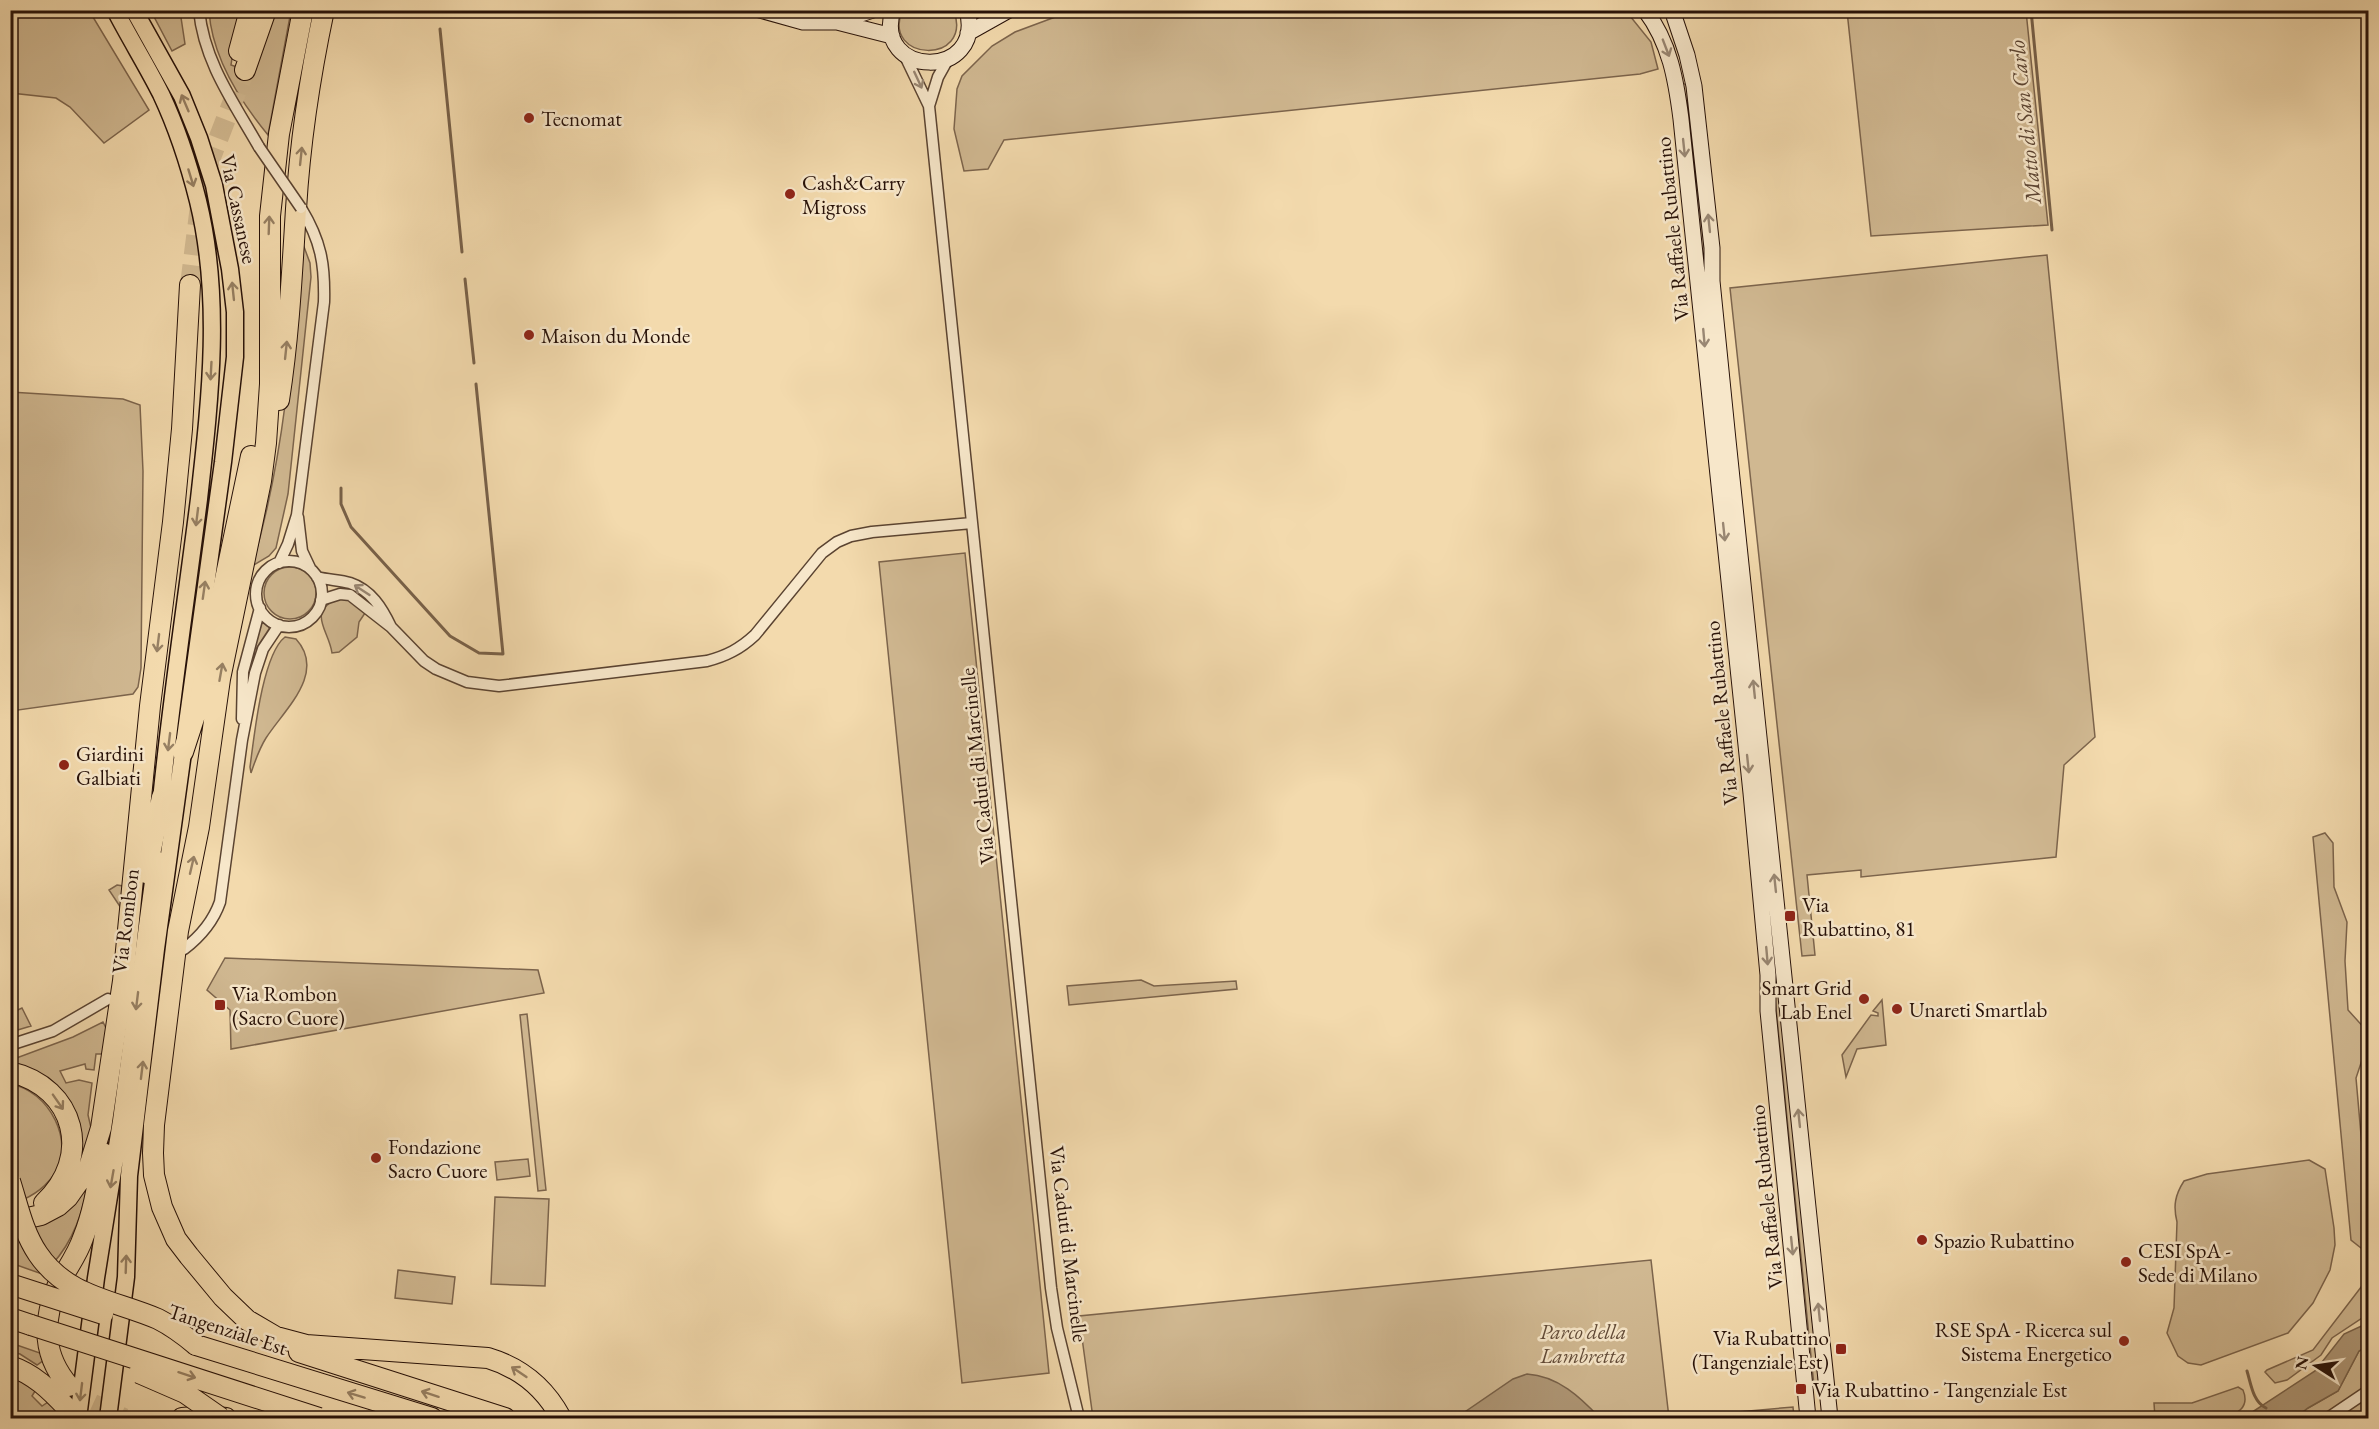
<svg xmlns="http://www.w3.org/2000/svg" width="2379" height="1429" font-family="'EB Garamond',serif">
<rect width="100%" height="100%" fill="#f3daad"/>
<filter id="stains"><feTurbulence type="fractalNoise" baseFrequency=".00333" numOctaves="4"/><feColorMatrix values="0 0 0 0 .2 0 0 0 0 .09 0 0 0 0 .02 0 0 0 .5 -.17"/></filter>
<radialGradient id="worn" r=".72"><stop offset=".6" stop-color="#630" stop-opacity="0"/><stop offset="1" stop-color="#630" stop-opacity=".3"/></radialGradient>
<path fill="#d0b891" stroke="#7c644c" stroke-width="1.5" d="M11,10L87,11L93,17L149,110L104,143L70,107L56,98L11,93Z
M1074,10L1626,11L1651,42L1658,69L1640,74L1004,140L988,169L964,171L954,129L957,89L962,76L992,46L1015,32Z
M151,11H180L185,44L172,51Z
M209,11H239L231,65L252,72L275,11H291L268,135C240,101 212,56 209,11Z
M902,11H954C973,65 882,62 902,11Z
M1847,11H2026L2048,225L1871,236Z
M1683,84H1688L1819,1386H1814Z
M300,236L310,263L311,277L288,494L276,548L269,556L252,566C284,459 293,347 300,236Z
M2047,255L2095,737L2064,765L2056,857L1861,877V870L1807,875L1815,955L1802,956L1730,288Z
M10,392L123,399L140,405L143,471L141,668L138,687L133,694L11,711Z
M965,553L1049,1373L962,1383L879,562Z
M264 593a26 26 0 1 1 52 0a26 26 0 1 1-52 0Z
M340,598L352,600L365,613L359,622L357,637L339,652L332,653C329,630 305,611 340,598Z
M262,622L269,625V629L256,649L254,648Z
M285,637L296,639C327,673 284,710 266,738C259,749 255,761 251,773L250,767C254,738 262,655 285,637Z
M2325,833L2333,843L2334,887L2347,922L2345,961L2348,1010L2367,1031L2368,1042L2356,1078L2362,1146L2368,1150V1246L2361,1248L2351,1240L2313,837Z
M117,885L123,886L121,908L109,890Z
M225,958L538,970L544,993L231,1049L230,1010L207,990Z
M1141,980L1154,986L1236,981L1237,989L1069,1005L1067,986Z
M1882,1000L1886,1045L1857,1049L1846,1077L1842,1055L1871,1015L1878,1016V1013L1873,1011Z
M22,1008L31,1026L11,1032V1013Z
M527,1014L546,1190L538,1191L520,1015Z
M103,1022L107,1030L103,1054H96L94,1070L86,1069L85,1064L60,1071L66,1083L79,1080L92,1083L88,1115L92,1132L79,1171L77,1119L11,1068V1060L73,1037Z
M10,1084C49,1090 77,1143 53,1176C42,1191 28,1199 11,1204Z
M528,1159L530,1176L497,1180L495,1162Z
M2309,1160L2325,1169L2334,1228L2335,1245L2330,1270L2313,1303L2288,1333L2201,1365L2188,1363L2178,1356L2167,1333L2174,1308L2177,1222C2173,1206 2175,1195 2184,1181L2207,1174Z
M85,1187L87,1188C81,1221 68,1252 42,1274L11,1263L10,1233L36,1224Z
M495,1197L549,1199L545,1286L491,1284Z
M1651,1260L1669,1418L1793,1407L1794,1418H1093L1079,1316Z
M398,1270L455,1277L452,1304L395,1298Z
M2368,1278V1314L2332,1338L2321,1355L2287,1380L2275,1383L2265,1372L2267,1370L2313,1350Z
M11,1343L40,1353L44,1360L37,1365L20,1354L11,1352Z
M2368,1346V1385L2319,1418H2295L2308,1408L2338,1391L2359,1351Z
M10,1371L37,1388L32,1396L42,1406L51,1400L72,1409L71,1418H11Z
M2238,1387L2243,1390C2259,1429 2176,1419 2155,1418L2154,1403H2192Z
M2368,1396V1418H2336Z"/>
<path fill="#ae9675" stroke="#786149" stroke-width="1.5" d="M2368,1323V1346L2359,1351L2338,1391L2308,1408L2295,1418H2243L2315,1371L2344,1334Z
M1527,1374C1558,1376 1580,1397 1600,1418H1456L1513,1379Z"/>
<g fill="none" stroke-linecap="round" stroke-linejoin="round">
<path stroke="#786149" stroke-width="3" d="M2031,10L2052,230
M440,29L462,252
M465,279L474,363
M341,488V504L351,527L450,636L479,653L503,654L476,384
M2247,1371C2251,1384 2253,1402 2266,1408"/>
<path stroke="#d4bc94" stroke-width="20" stroke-dasharray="20 10" stroke-linecap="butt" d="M190,285L202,190L210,160L245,70
M69,1386L89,1402L124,1418"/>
<g stroke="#5a4331" stroke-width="13">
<path id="street" d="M199,10C204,62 234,103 259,147
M905,56L929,106L1051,1288L1057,1328L1079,1418
M929,106L938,77L948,59
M298,517L302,551L310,568
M256 594a33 33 0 1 1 66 0a33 33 0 1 1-66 0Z
M279,563L288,544L297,515L324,302C325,264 321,241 301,208
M317,577C328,580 340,580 350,583C371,590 382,608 391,627
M321,600L340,594L350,595L391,627L424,661L436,669L467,682L499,686L707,661C726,656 740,649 755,635L822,553L837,542L851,536L872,532L972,523
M242,719L243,672L260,608
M184,949C201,936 213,922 220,902L242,740L255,673L263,649L279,625
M10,1045L53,1031L108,999
M2328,1418L2368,1391"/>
</g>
<g stroke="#271108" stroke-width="17">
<path id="secondary" d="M760,10L803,22H837L892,36
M893,10C872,78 986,81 967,10
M1645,10C1670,43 1676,80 1681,119L1751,793L1768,975V1011L1808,1418
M1672,10L1687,55L1694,86L1712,248V281L1728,440L1830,1418
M839,21L873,10
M968,33L1009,10"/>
</g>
<g stroke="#271108" stroke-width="19">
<path id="primary" d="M115,10C130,39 147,66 161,94C177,128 189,165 198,201C222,299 210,400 199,499C186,602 170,706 160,810
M78,1418L96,1278L121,1121L156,859
M108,1418L126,1277L129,1176L156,949L223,462L235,357V312L230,269L214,185L199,138L182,96L134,10"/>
</g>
<g stroke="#271108" stroke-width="22">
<path id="highway" d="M303,10L279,134L270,216V384L266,443L261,481L220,679L199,827L178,931L154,1125L153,1153L154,1175L162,1207L176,1239L189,1256L223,1297L247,1320L276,1337L306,1345L488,1358C521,1368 545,1388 561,1418
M239,51L250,10
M245,70L266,10
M279,400C289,336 292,273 296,209C300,142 310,76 324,10
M183,752L199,703L251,456
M146,873L162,797
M10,1072C76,1087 93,1158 44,1203
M10,1222L41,1215L58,1206L68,1197L89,1167L101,1128L123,981L150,706L173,522L182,429L190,285
M10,1318L31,1325
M196,1345L432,1418
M299,1352L505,1418
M10,1366C34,1374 50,1390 67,1408
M69,1386C43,1356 42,1323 57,1287C65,1271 77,1256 83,1238C94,1211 98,1182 103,1153
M182,1418L206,1416L226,1418"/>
</g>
<use href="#street" stroke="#f7e7ca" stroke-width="10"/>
<use href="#secondary" stroke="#f7e7ca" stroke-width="15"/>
<use href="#primary" stroke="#f3daad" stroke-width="16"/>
<use href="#highway" stroke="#f3daad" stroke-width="20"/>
<g stroke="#5a4331" stroke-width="13" stroke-linecap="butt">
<path id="street-bridge" d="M259,147L301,208"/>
</g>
<g stroke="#271108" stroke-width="22" stroke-linecap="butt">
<path id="highway-bridge" d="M10,1181C18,1206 23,1232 38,1254C67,1297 114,1300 158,1319C172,1326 184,1335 196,1345
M10,1284L103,1314
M31,1325L319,1418
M139,1373L185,1393L221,1418"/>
</g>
<use href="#street-bridge" stroke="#f7e7ca" stroke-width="10"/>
<use href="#highway-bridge" stroke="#f3daad" stroke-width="20"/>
</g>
<defs><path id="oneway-shaft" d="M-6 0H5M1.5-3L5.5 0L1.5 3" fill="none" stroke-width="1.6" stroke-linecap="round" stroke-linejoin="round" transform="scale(1.5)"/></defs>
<g stroke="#998773">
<use href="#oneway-shaft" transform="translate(1666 48) rotate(69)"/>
<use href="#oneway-shaft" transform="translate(918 80) rotate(65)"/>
<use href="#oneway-shaft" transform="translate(1684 148) rotate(84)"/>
<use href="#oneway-shaft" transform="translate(1709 223) rotate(-96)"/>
<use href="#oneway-shaft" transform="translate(1704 338) rotate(85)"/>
<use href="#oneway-shaft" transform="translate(1724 532) rotate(84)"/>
<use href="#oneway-shaft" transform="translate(362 590) rotate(-147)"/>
<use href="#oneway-shaft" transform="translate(1754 689) rotate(-96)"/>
<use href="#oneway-shaft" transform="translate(1748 764) rotate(84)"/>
<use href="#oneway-shaft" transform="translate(1775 883) rotate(-96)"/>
<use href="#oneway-shaft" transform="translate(1767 956) rotate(85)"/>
<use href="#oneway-shaft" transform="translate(1799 1118) rotate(-96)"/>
<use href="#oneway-shaft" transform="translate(1792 1246) rotate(84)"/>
<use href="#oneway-shaft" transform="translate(1819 1312) rotate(-96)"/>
</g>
<g stroke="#978063">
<use href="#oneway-shaft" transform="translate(185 103) rotate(-113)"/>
<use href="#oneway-shaft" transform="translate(301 156) rotate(-84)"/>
<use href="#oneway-shaft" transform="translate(191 178) rotate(73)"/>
<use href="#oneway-shaft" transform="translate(269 225) rotate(-88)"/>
<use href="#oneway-shaft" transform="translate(233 291) rotate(-96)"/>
<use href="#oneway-shaft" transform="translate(286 350) rotate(-84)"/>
<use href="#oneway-shaft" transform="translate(211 371) rotate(93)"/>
<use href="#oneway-shaft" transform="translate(197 517) rotate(97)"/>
<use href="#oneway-shaft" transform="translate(204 590) rotate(-82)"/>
<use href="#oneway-shaft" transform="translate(158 643) rotate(97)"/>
<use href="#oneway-shaft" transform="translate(221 672) rotate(-80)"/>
<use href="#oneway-shaft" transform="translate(169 742) rotate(97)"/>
<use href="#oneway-shaft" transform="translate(192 865) rotate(-77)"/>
<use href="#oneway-shaft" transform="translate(137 1001) rotate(97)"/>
<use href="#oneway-shaft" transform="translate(142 1070) rotate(-83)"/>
<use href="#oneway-shaft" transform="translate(58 1102) rotate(55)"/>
<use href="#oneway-shaft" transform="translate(112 1179) rotate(100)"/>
<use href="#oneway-shaft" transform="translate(126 1264) rotate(-88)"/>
<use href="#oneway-shaft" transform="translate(519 1372) rotate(-146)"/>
<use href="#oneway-shaft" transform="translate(187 1375) rotate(18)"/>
<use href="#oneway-shaft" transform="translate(81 1392) rotate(97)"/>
<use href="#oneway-shaft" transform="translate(430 1394) rotate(-162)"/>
<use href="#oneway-shaft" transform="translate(356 1395) rotate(-163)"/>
</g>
<g fill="#8f2418" stroke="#f7e7ca" stroke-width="2">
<circle cx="529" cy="118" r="6"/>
<circle cx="790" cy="194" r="6"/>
<circle cx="529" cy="335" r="6"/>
<circle cx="64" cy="765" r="6"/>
<rect x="1784" y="910" width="12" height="12" rx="3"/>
<circle cx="1864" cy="999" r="6"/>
<rect x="214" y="999" width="12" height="12" rx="3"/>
<circle cx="1897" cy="1009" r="6"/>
<circle cx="376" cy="1158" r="6"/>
<circle cx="1922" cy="1240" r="6"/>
<circle cx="2126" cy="1262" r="6"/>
<circle cx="2124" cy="1341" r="6"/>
<rect x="1835" y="1343" width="12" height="12" rx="3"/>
<rect x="1795" y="1383" width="12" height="12" rx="3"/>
</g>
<g text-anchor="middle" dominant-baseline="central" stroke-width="5" stroke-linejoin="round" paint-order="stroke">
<g font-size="21" fill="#271108" stroke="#f7e7ca" text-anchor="start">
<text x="541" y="118">Tecnomat</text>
<text x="802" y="182">Cash&amp;Carry<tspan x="802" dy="24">Migross</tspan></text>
<text x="541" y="335">Maison du Monde</text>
<text x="76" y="753">Giardini<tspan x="76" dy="24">Galbiati</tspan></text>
<text x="1802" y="904">Via<tspan x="1802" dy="24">Rubattino, 81</tspan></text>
<text x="1852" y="987" text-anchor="end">Smart Grid<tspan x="1852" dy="24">Lab Enel</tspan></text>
<text x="232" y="993">Via Rombon<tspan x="232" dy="24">(Sacro Cuore)</tspan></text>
<text x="1909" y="1009">Unareti Smartlab</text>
<text x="388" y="1146">Fondazione<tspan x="388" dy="24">Sacro Cuore</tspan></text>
<text x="1934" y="1240">Spazio Rubattino</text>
<text x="2138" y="1250">CESI SpA -<tspan x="2138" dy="24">Sede di Milano</tspan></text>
<text x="2112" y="1329" text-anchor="end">RSE SpA - Ricerca sul<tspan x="2112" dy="24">Sistema Energetico</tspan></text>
<text x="1829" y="1337" text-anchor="end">Via Rubattino<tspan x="1829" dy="24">(Tangenziale Est)</tspan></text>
<text x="1813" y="1389">Via Rubattino - Tangenziale Est</text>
</g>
<g font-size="21" fill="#271108" stroke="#f7e7ca">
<text transform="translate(239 209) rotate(78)">Via Cassanese</text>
<text transform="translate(1672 229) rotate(-96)">Via Raffaele Rubattino</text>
<text transform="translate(1721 713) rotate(-96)">Via Raffaele Rubattino</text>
<text transform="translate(977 766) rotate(-96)">Via Caduti di Marcinelle</text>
<text transform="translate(125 921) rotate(-83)">Via Rombon</text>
<text transform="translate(1766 1197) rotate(-96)">Via Raffaele Rubattino</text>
<text transform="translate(1069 1244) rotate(83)">Via Caduti di Marcinelle</text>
<text transform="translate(228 1329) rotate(18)">Tangenziale Est</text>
</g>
<g font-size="21" font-style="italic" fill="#624b38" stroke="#f7e7ca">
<text x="1583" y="1331">Parco della<tspan x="1583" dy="24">Lambretta</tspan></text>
</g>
<g font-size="22" font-style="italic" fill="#5d4634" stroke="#f7e7ca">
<text transform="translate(2025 122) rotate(-96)">Matto di San Carlo</text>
</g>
</g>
<rect width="2379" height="1429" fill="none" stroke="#f3daad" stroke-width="36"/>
<rect x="12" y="12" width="2355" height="1405" fill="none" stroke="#271108" stroke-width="3"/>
<rect x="18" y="18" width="2343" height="1393" fill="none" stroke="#271108" stroke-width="1.5"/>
<g transform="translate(2316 1366) rotate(282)" stroke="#f7e7ca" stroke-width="4.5" paint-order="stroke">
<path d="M0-4.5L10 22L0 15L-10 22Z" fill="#271108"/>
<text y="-9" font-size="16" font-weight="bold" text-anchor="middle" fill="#271108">N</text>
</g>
<rect width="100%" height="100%" filter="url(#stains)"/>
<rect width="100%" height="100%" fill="url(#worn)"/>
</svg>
